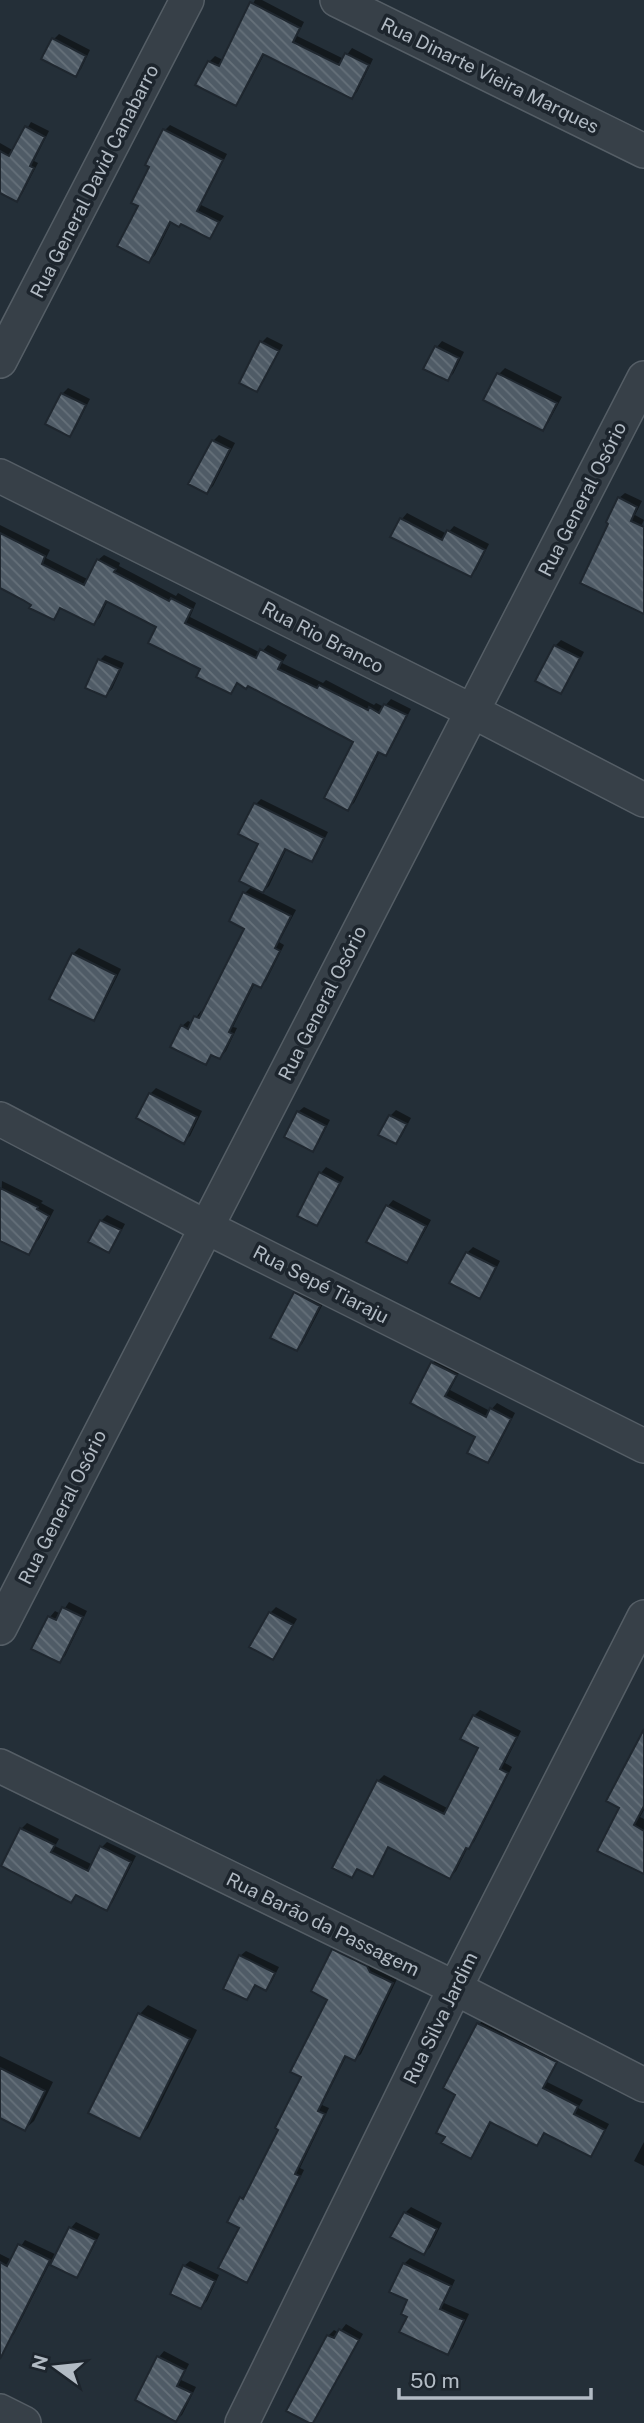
<svg xmlns="http://www.w3.org/2000/svg" width="644" height="2423" font-family="'Public Sans',sans-serif">
<defs>
<pattern id="building-back-hatch" width="6" height="6" patternUnits="userSpaceOnUse" patternTransform="scale(1.75)"><rect width="6" height="6" fill="#4f5b66"/><path d="M-1 5l2 2M0 0l6 6M5-1l2 2" fill="none" stroke="#66717a"/></pattern>
</defs>
<rect width="100%" height="100%" fill="#242f38"/>
<path fill="#0007" d="M255,0H262L304,22L297,36L344,59L352,48L373,59L357,92L351,97L265,53L241,98L236,104L209,62L215,56L223,60Z
M59,34L90,50L81,69L75,74L53,40Z
M31,122L49,131L34,161L38,163L22,194L17,200L0,191V143L14,151Z
M170,125L227,154L201,205L224,216L210,237L181,222L172,221L155,255L149,261L140,205L151,166L165,130Z
M267,337L283,345L262,384L257,390L262,342Z
M442,341L464,352L453,374L447,379L426,368L437,347Z
M505,368L562,397L548,423L543,428L486,400L499,374Z
M68,388L90,399L75,429L70,435L47,424L62,394Z
M219,435L235,443L213,486L207,492L213,441Z
M625,493L642,501L635,515L644,520L631,546L644,553V612L611,523L619,498Z
M407,513L447,534L454,526L489,544L476,570L470,575L402,519Z
M0,525L50,550L46,558L89,580L98,560L104,555L120,563L119,566L176,596L178,593L196,603L190,617L261,653L268,645L287,655L282,663L323,683L326,680L374,705L376,703L384,707L391,699L411,709L391,748L386,754L380,751L354,803L348,808L356,741L248,684L239,682L231,692L159,626L108,600L100,617L94,623L62,607L54,618L0,586Z
M561,640L584,652L566,686L561,692L555,646Z
M105,655L124,663L112,689L106,695L100,660Z
M261,799L328,832L317,854L312,860L287,848L269,886L262,893L296,910L279,942L284,945L266,981L260,986L255,983L233,1027L237,1028L226,1051L220,1057L213,1054L206,1063L182,1026L188,1021L192,1023L201,1011L204,1012L246,928L231,921L245,893L252,886L260,843L256,804Z
M79,948L121,969L99,1013L93,1019L73,954Z
M156,1088L202,1111L190,1136L184,1141L138,1118L150,1094Z
M304,1107L330,1120L318,1144L312,1150L298,1112Z
M396,1110L411,1118L401,1137L396,1142L390,1116Z
M326,1167L344,1177L322,1218L317,1224L321,1173Z
M2,1181L43,1201L41,1203L54,1210L39,1239L33,1245L0,1227Z
M393,1200L431,1220L412,1255L407,1261L369,1241L388,1206Z
M107,1215L125,1224L114,1245L109,1251L101,1221Z
M473,1247L500,1261L485,1291L479,1297L467,1253Z
M301,1288L325,1300L302,1344L296,1349L295,1293Z
M438,1357L461,1369L450,1390L490,1411L497,1403L515,1413L493,1456L487,1461L478,1436L412,1402L433,1363Z
M69,1602L87,1611L65,1656L59,1661L33,1648L50,1617L55,1611L61,1614Z
M276,1607L297,1619L278,1652L273,1658L270,1613Z
M480,1710L521,1731L505,1763L512,1767L474,1842L468,1847L456,1871L450,1877L389,1846L378,1869L372,1875L358,1868L352,1875L334,1867L378,1781L384,1775L449,1809L480,1747L474,1716Z
M644,1749V1810L640,1817L644,1819V1863L621,1807Z
M27,1823L59,1839L55,1846L93,1865L102,1847L107,1842L136,1856L112,1903L106,1908L78,1894L71,1901L21,1829Z
M339,1945L398,1977L361,2054L355,2059L347,2055L322,2105L329,2108L300,2168L304,2170L252,2275L246,2281L241,2199L247,2193L281,2129L303,2076L330,1999L333,1950Z
M246,1951L279,1967L271,1983L265,1989L257,1984L247,1998L240,1956Z
M148,2005L197,2030L148,2128L140,2137L90,2112L140,2014Z
M484,2019L561,2056L547,2082L583,2100L578,2108L609,2124L596,2149L590,2155L546,2132L537,2144L492,2121L476,2151L471,2157L458,2094L479,2024Z
M0,2056L53,2082L34,2121L25,2129L0,2116Z
M644,2142V2166L634,2161Z
M411,2207L442,2223L430,2247L424,2253L405,2213Z
M76,2222L100,2234L82,2270L77,2276L50,2263L14,2334L8,2340L0,2336V2254L12,2260L25,2240L57,2255L71,2228Z
M410,2258L455,2280L444,2303L469,2314L453,2348L448,2353L409,2316V2299L404,2264Z
M190,2261L219,2275L207,2301L201,2307L184,2266Z
M346,2324L363,2334L317,2417L312,2422L328,2336L334,2330L339,2333Z
M164,2351L189,2364L181,2380L196,2387L182,2415L176,2420L159,2357Z"/>
<path fill="url(#building-back-hatch)" stroke="#1f272f" stroke-width="2" d="M250,2L300,28L293,42L339,65L345,53L369,65L352,99L263,54L236,106L195,85L208,61L219,66Z
M52,38L86,56L76,77L41,59Z
M25,126L45,137L30,166L34,168L17,202L0,193V151L9,156Z
M163,129L223,160L197,211L219,222L210,239L181,224L179,227L170,222L149,263L117,246L138,206L131,203L149,167L145,165Z
M260,341L279,351L257,392L239,383Z
M435,346L459,358L448,381L423,369Z
M497,373L557,403L543,431L483,400Z
M61,393L86,405L70,437L45,424Z
M212,440L230,449L207,494L188,484Z
M618,497L637,507L631,521L644,527V614L580,583L608,524L606,522Z
M400,518L442,540L447,530L485,550L471,577L390,537Z
M0,533L45,556L42,564L84,585L97,559L116,569L114,572L169,601L171,598L192,609L185,623L256,658L260,649L282,661L278,669L317,688L319,685L368,710L369,707L379,713L384,704L407,715L386,756L378,752L348,811L324,798L353,742L248,686L246,689L237,683L231,694L196,677L200,669L148,643L156,627L106,601L94,625L60,608L54,620L29,608L31,605L23,600L0,588Z
M554,645L580,658L561,694L535,681Z
M98,659L120,669L106,697L85,688Z
M254,803L324,838L312,862L285,849L263,893L239,881L258,844L238,834Z
M243,892L291,916L275,948L280,951L261,988L253,984L229,1032L233,1034L220,1059L211,1055L206,1065L170,1047L181,1025L188,1029L194,1016L199,1018L244,929L229,921Z
M72,953L116,975L94,1021L49,999Z
M149,1093L197,1117L184,1144L136,1118Z
M297,1111L326,1126L313,1152L284,1137Z
M389,1115L407,1124L396,1144L378,1135Z
M319,1172L340,1183L317,1226L297,1216Z
M0,1188L38,1207L37,1209L49,1216L29,1255L0,1241Z
M386,1205L426,1226L407,1263L366,1242Z
M100,1220L121,1230L109,1253L88,1242Z
M466,1252L496,1267L480,1299L449,1283Z
M294,1292L320,1306L297,1351L270,1338Z
M431,1362L457,1375L445,1396L486,1417L490,1408L511,1419L488,1463L467,1453L475,1437L410,1403Z
M62,1607L83,1617L60,1663L31,1649L48,1616L56,1620Z
M269,1612L293,1625L273,1660L249,1647Z
M473,1715L517,1737L500,1769L508,1773L469,1849L466,1848L450,1879L388,1847L373,1877L357,1869L352,1878L332,1868L377,1780L444,1814L478,1748L460,1739Z
M644,1729V1806L634,1825L644,1831V1874L597,1851L619,1808L606,1801Z
M20,1828L55,1845L51,1852L88,1871L100,1846L131,1862L107,1911L76,1895L71,1903L1,1866Z
M332,1949L367,1966L370,1972L393,1983L355,2061L345,2056L318,2111L325,2114L295,2174L300,2176L247,2283L218,2268L239,2228L227,2222L240,2197L243,2199L278,2130L275,2128L301,2077L290,2072L327,2000L311,1991Z
M239,1955L275,1973L266,1991L255,1985L247,2000L223,1989Z
M138,2013L190,2039L140,2139L88,2113Z
M477,2023L557,2062L543,2088L578,2106L574,2114L605,2130L591,2157L544,2133L537,2146L490,2122L471,2159L441,2143L445,2137L436,2133L455,2095L443,2088Z
M0,2068L45,2091L25,2131L0,2118Z
M404,2212L437,2229L424,2255L390,2237Z
M69,2227L96,2240L77,2278L50,2265Z
M18,2244L50,2260L0,2359V2262L7,2266Z
M403,2263L451,2286L440,2309L464,2320L448,2355L399,2332L407,2317L401,2314L407,2300L389,2292Z
M183,2265L215,2281L201,2309L170,2294Z
M339,2329L359,2340L313,2423H309L286,2411L327,2335L334,2338Z
M157,2356L185,2370L177,2386L192,2393L176,2422L135,2400Z"/>
<g fill="none" stroke-linecap="round" stroke-linejoin="round">
<g stroke="#555e66" stroke-width="36">
<path id="minor" d="M337,0L644,151
M0,361L187,0
M0,476L472,711L644,800
M0,1119L206,1227L644,1446
M0,1628L644,378
M0,1766L455,1988L644,2085
M0,2411L24,2423
M242,2423L455,1988L644,1617"/>
</g>
<use href="#minor" stroke="#374048" stroke-width="33"/>
</g>
<g text-anchor="middle" dominant-baseline="central" stroke-width="7" stroke-linejoin="round" paint-order="stroke">
<g font-size="19" fill="#b2bbc4" stroke="#1d252d">
<text transform="translate(490 75) rotate(26)">Rua Dinarte Vieira Marques</text>
<text transform="translate(94 181) rotate(-63)">Rua General David Canabarro</text>
<text transform="translate(582 499) rotate(-63)">Rua General Osório</text>
<text transform="translate(323 637) rotate(27)">Rua Rio Branco</text>
<text transform="translate(322 1003) rotate(-63)">Rua General Osório</text>
<text transform="translate(321 1284) rotate(27)">Rua Sepé Tiaraju</text>
<text transform="translate(62 1507) rotate(-63)">Rua General Osório</text>
<text transform="translate(323 1924) rotate(26)">Rua Barão da Passagem</text>
<text transform="translate(440 2018) rotate(-64)">Rua Silva Jardim</text>
</g>
</g>
<g transform="translate(56 2367) rotate(285)" stroke="#1d252d" stroke-width="5" paint-order="stroke">
<path d="M0-5L12 26L0 18L-12 26Z" fill="#b2bbc4"/>
<text y="-10" font-size="19" font-weight="bold" text-anchor="middle" fill="#b2bbc4">N</text>
</g>
<path d="M399 2388v10h192v-10" fill="none" stroke="#b2bbc4" stroke-width="3.5"/>
<text x="410" y="2388" font-size="21" fill="#b2bbc4" stroke="#1d252d" stroke-width="5" paint-order="stroke">50 m</text>
</svg>
